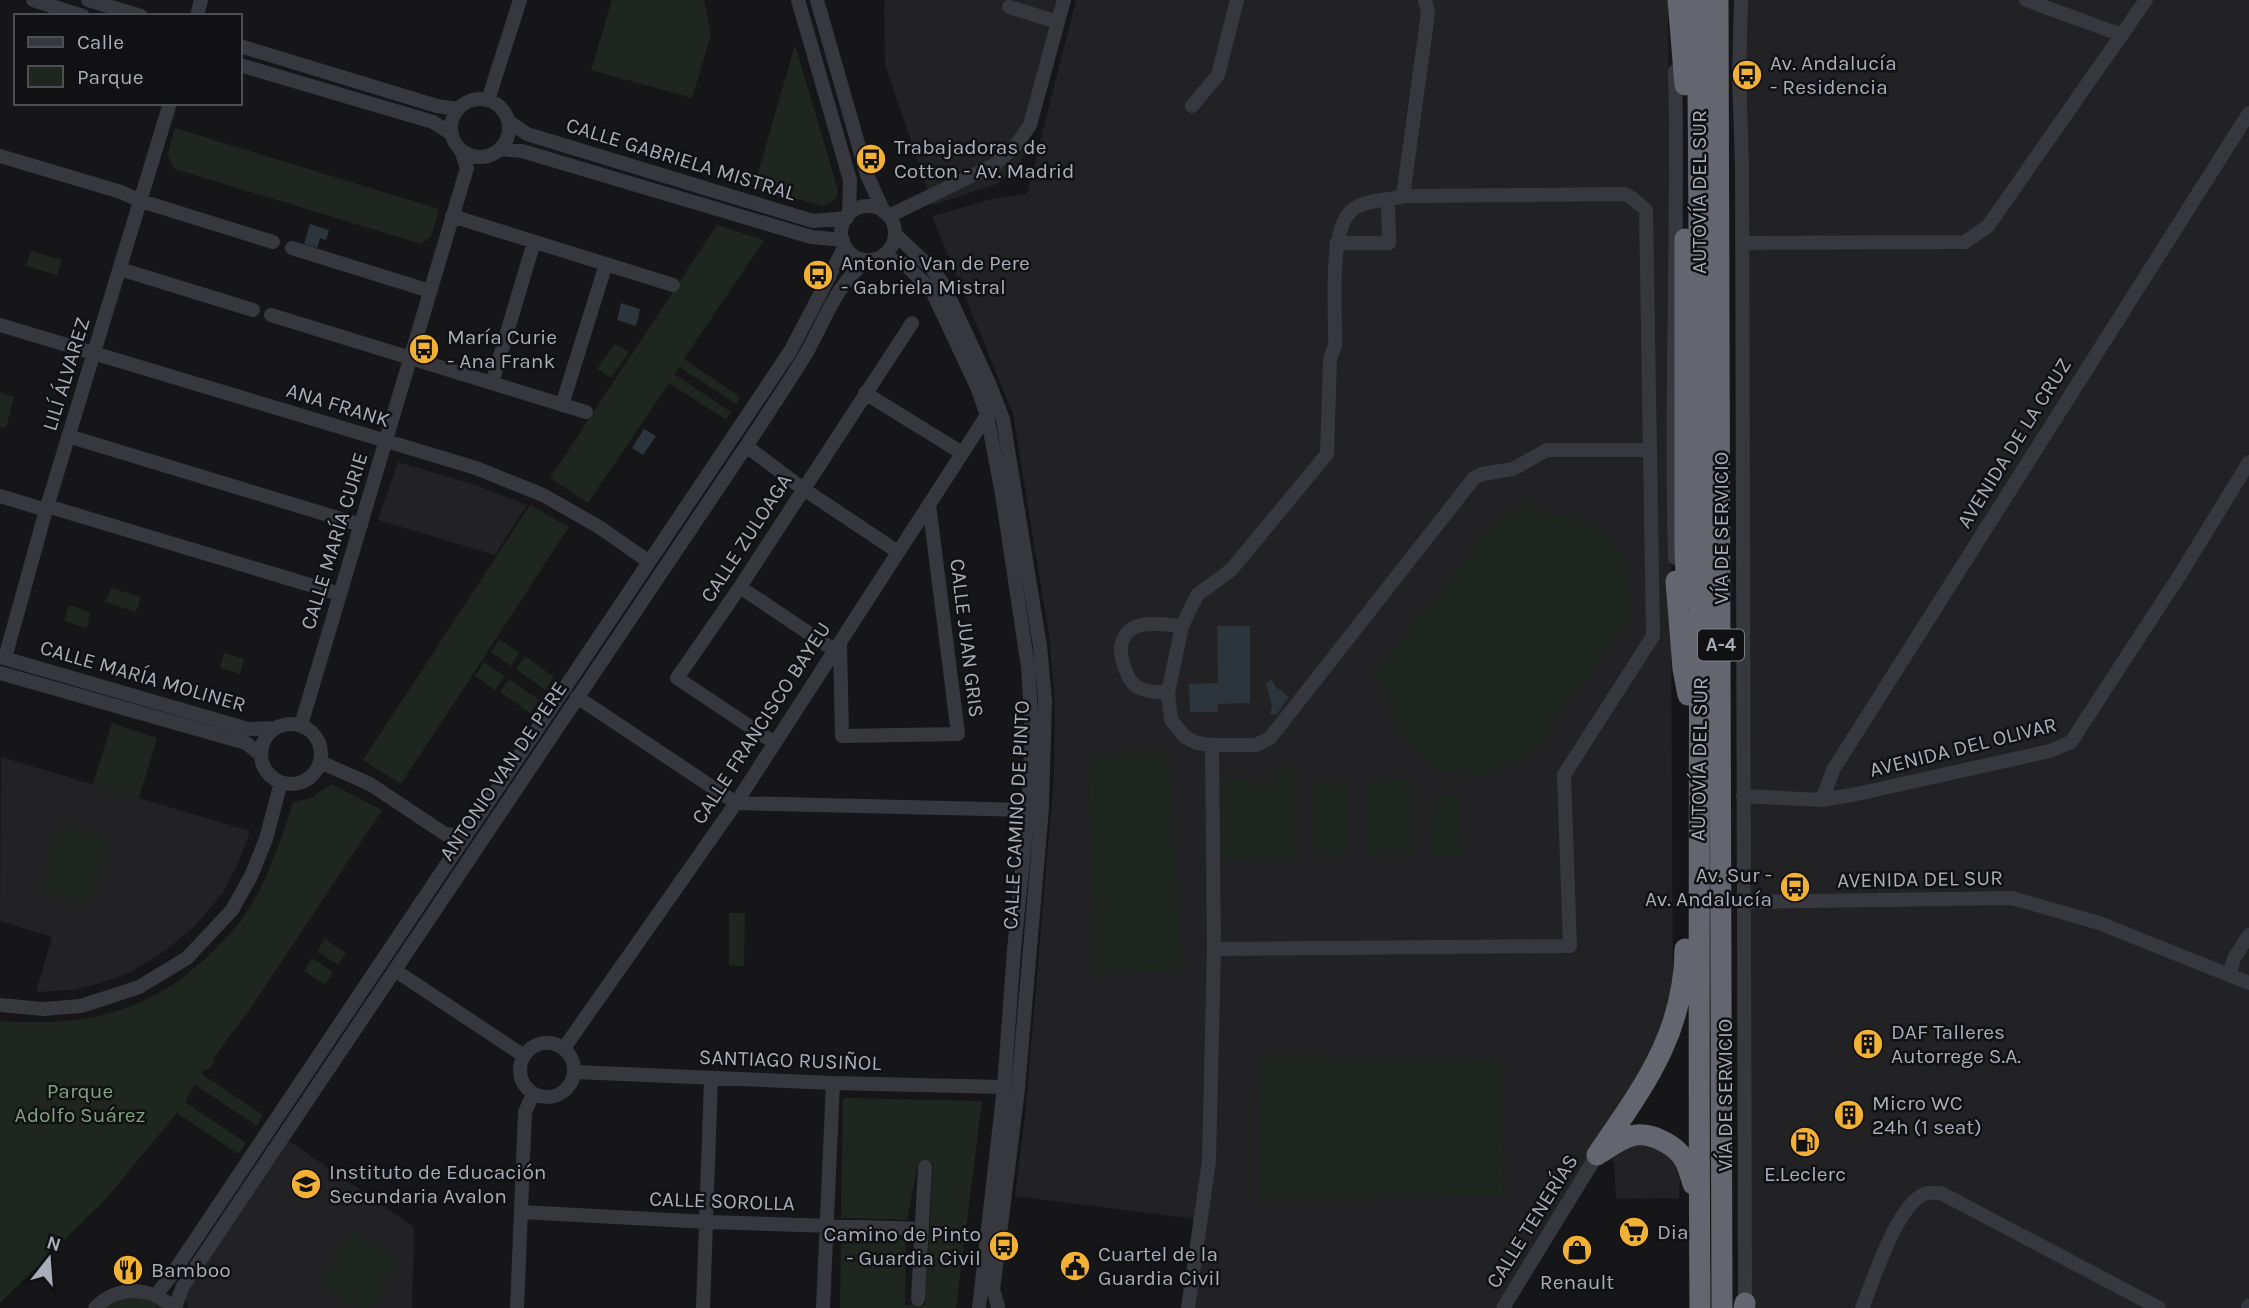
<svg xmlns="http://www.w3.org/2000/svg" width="2249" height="1308" font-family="Karla,sans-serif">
<rect width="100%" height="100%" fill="#161618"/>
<path fill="#222225" d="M884,0H1068L1028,147L1018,167L997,184L933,205L885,65Z
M1076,0H1668L1673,1007L1670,1021L1498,1308H1184L1195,1219L1015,1196L1025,1116L1054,776L1055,708L1050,642L1013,414L932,216L992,199L1027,194Z
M1740,0H2249V1308H1743Z
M398,462L473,484L527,505L495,555L378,520Z
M1,757L250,831L237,866L222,894L194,927L166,950L129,973L102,983L73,990L36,992L52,937L0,921Z
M289,1141L414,1227L412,1308H189L184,1297Z
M1651,1142L1680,1166L1679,1198L1616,1199L1614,1162L1612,1160L1613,1151Z"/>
<path fill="#1e261f" d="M612,0H704L711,34L692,98L591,70Z
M795,45L838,190L836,199L823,206L754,187Z
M175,128L439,209L431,237L421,244L175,169L167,155Z
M717,225L764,240L684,359L740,397L736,404L679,367L674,374L731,412L726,420L669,383L588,503L550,478Z
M31,251L62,260L57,275L26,266Z
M615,344L629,352L611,378L597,369Z
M0,392L14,397L6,428L0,427Z
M1525,497L1547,514L1577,517L1607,534L1626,564L1629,590V619L1531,755L1481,776L1437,770L1401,737L1385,686L1373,676L1503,512L1510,515Z
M530,505L569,527L401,784L363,760Z
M111,588L141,597L136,612L105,602Z
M69,605L90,612L87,628L64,621Z
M499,639L519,653L511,666L491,652Z
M224,653L244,659L240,674L220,668Z
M525,656L554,677L545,690L516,669Z
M484,662L505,676L495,690L475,676Z
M509,679L539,700L530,713L500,692Z
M112,723L157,738L139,798L93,784Z
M1169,751L1182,970L1094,974L1089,754Z
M1297,767V862L1222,860V779L1276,783L1277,768Z
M1413,780L1414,853L1368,854V781Z
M1348,781V854L1313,855V782Z
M331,784L382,810L252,1006L213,1059L215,1061L208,1070L206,1069L202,1074L263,1115L257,1126L195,1085L185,1102L246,1143L238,1154L177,1113L105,1200L0,1303V1021C82,1027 147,1014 208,956C221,943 234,931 244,916C267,882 281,841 293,802L311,798Z
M1433,796H1459L1461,855L1432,854Z
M61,823L109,838L89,905L40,890Z
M729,913H745L744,966L729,965Z
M325,939L346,953L338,965L317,951Z
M312,958L333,972L325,985L304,971Z
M1261,1056L1501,1059L1503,1195L1259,1201Z
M843,1098L982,1101L956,1308H840L841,1238L906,1240L905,1305H925L933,1164L918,1163L907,1220L841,1218Z
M351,1230L401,1262L371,1308H358L318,1282Z
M137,1296L152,1299L166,1308H104L121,1298Z"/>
<path fill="#2c353c" d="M310,224L329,230L326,240L320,238L317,248L304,244Z
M621,303L640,309L636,326L617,320Z
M644,429L656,436L643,455L632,448Z
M1217,626H1250V703L1218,704L1217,712H1190L1189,684L1218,683Z
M1272,680L1276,687L1289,697L1276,715L1270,714L1272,706L1266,683Z"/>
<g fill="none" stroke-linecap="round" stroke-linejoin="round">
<path stroke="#37383d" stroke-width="14" d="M33,0L83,16
M88,0L141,16
M798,0L850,180L849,214
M817,0L867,175L884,212
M1741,0L1739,75L1742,166L1745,1308
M2026,0L2122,35
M1009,7L1058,22
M197,16L201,0
M240,46L437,106L458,109
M240,65L433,122L452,134
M1675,71C1679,234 1670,396 1675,558
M451 128a29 29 0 1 1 58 0a29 29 0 1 1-58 0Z
M488,100L520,0
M1192,106L1218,75L1237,0
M508,121L527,134L813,221L847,218
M500,149L522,151L811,237L843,240
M0,156L121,192L141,201L273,242
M1403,196C1387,201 1365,199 1351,211C1328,232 1336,313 1335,345L1330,359L1327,454L1231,570L1197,595L1182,626L1168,693L1171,720L1185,737L1197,743L1212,745H1256L1270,738L1474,478L1482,474L1513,469L1547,450H1650
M841 233a27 27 0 1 1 54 0a27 27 0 1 1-54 0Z
M452,216L673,285
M889,216L994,165L1016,145L1030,125L1064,0
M895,234L932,269L943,284L989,383L1003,419L1040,646L1045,700L1042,808L1018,1089L993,1290L998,1306
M1336,243H1389L1388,201
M1742,243L1965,242L1988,226L2146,0
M292,248L430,291
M882,257L905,264L932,291L977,387L987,415L1002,494L1028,667L1032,732L1028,810L1014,950L1004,1087L979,1308
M120,269L253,310
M271,315L586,412
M0,325L476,468L543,495L599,527L648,561
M492,383L534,242
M865,393L962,453
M562,405L606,264
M68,436L361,525
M746,446L802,488L898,552
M0,496L46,510
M47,506L340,594
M740,587L834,650
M840,642L842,736L958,734L929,504
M0,657L248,729L275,728
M5,658L46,510L170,103
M0,673L246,743L261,755
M1168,693C1157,692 1145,692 1136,686C1127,681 1120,656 1121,646C1122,639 1127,632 1133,628C1146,621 1168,625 1182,626
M577,697L736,803L1028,810
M261 754a30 30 0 1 1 60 0a30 30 0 1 1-60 0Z
M301,725L467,168L461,150
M773,742L677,678L740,587L912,323
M320,762L370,784L445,834L464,836
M1743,796L1822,800L1857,794L2050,751L2071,742L2183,570L2249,462
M1822,800L1833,770L2249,113
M1744,902L2012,898L2099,923L2249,983
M1214,949L1570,946L1564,775L1653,636L1646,210L1632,198L1624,194L1403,196L1428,13L1425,0
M396,971L524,1056
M2230,974L2234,958L2249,935
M0,1005L43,1009L81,1006L139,987L187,958L232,910L251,876L266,839L281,782
M520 1070a27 27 0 1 1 54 0a27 27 0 1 1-54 0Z
M564,1048L736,803L987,415
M575,1072L833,1083L1004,1087
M521,1212L708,1222L922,1229
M156,1295L171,1276L791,350L845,246
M918,1299L925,1167
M95,1308C118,1285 150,1286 174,1308
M175,1308L183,1286L757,430C772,406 789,382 804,357C824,324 835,283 869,260
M517,1308L525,1112L533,1094
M703,1308L711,1078
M823,1308L833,1083
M1188,1308L1209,1161L1214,949L1212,745
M1503,1308L1597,1155
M1862,1308C1874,1279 1896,1207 1924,1194C1929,1192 1935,1193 1941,1193L2159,1308
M2248,1308L2249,1306"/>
<path stroke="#63666e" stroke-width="21" d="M1678,0L1685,85
M1697,0C1703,436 1697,872 1700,1308
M1718,0L1722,1308
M1685,239V549L1687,599
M1676,581L1683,669L1688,695
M1602,1152C1611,1146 1620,1139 1631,1136C1650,1131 1678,1145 1686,1163C1689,1170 1691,1177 1693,1184
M1597,1155C1643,1087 1684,1035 1685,949
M1744,1308L1745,1303"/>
</g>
<defs>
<g id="bus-disc" transform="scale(1.575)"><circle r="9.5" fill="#f2b134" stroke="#111113"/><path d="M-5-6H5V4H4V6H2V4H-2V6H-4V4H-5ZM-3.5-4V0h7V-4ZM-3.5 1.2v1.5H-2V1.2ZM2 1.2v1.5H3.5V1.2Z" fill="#111"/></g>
<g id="building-disc" transform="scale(1.575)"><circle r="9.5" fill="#f2b134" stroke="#111113"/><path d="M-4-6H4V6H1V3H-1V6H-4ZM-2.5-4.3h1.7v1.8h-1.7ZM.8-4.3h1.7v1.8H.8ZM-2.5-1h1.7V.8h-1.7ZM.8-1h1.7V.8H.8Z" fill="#111"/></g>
<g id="fuel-disc" transform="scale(1.575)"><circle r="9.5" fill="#f2b134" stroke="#111113"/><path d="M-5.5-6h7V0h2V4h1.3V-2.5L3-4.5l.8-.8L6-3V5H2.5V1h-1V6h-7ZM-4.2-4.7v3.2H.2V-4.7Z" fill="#111"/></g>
<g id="school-disc" transform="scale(1.575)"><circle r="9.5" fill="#f2b134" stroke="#111113"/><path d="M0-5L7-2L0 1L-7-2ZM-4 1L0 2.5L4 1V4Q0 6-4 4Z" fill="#111"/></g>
<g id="supermarket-disc" transform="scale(1.575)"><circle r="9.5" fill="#f2b134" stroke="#111113"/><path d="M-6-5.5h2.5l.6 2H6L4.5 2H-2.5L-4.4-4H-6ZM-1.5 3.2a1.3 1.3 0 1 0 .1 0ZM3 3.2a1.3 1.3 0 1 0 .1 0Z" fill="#111"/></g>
<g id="shop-disc" transform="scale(1.575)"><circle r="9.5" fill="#f2b134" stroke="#111113"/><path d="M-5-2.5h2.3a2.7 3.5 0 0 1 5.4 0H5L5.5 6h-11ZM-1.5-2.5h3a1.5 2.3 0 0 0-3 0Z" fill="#111"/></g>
<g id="civic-disc" transform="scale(1.575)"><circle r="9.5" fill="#f2b134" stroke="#111113"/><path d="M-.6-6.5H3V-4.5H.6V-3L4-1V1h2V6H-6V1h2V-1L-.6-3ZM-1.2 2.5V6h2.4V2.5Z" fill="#111"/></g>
<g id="restaurant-disc" transform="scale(1.575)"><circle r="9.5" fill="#f2b134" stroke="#111113"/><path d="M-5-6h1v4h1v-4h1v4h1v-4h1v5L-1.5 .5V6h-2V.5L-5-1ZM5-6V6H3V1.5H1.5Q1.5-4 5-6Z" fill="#111"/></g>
</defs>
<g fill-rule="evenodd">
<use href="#bus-disc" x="1747" y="75"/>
<use href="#bus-disc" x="871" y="159"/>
<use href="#bus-disc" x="818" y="275"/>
<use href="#bus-disc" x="424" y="349"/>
<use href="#bus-disc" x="1795" y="887"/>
<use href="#building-disc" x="1868" y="1044"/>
<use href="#building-disc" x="1849" y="1115"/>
<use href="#fuel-disc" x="1805" y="1142"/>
<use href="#school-disc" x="306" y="1184"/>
<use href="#supermarket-disc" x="1634" y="1232"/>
<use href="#bus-disc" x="1004" y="1246"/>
<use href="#shop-disc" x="1577" y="1250"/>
<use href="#civic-disc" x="1075" y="1266"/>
<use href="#restaurant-disc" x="128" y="1270"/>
</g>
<g text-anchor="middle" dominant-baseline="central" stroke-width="5" stroke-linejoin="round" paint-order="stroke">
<rect fill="#111113" stroke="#7b7e86" stroke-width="2" x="1698" y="629.5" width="46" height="31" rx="5"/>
<g font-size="19" font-weight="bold" fill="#a8adb8">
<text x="1721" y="645">A-4</text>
</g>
<g font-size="21" fill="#a8adb8" stroke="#111113" text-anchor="start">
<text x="1770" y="63">Av. Andalucía<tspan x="1770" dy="24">- Residencia</tspan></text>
<text x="894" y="147">Trabajadoras de<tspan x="894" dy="24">Cotton - Av. Madrid</tspan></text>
<text x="841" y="263">Antonio Van de Pere<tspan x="841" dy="24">- Gabriela Mistral</tspan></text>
<text x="447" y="337">María Curie<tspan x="447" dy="24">- Ana Frank</tspan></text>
<text x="1772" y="875" text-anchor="end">Av. Sur -<tspan x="1772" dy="24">Av. Andalucía</tspan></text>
<text x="1891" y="1032">DAF Talleres<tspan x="1891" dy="24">Autorrege S.A.</tspan></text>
<text x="1872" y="1103">Micro WC<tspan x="1872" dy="24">24h (1 seat)</tspan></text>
<text x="329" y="1172">Instituto de Educación<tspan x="329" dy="24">Secundaria Avalon</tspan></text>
<text x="1805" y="1174" text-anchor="middle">E.Leclerc</text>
<text x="1657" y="1232">Dia</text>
<text x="981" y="1234" text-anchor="end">Camino de Pinto<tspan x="981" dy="24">- Guardia Civil</tspan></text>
<text x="1098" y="1254">Cuartel de la<tspan x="1098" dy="24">Guardia Civil</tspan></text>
<text x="151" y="1270">Bamboo</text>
<text x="1577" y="1282" text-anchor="middle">Renault</text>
</g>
<g font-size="21" fill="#a8adb8" stroke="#111113">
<text transform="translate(681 159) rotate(17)">CALLE GABRIELA MISTRAL</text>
<text transform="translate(1699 192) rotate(-90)">AUTOVÍA DEL SUR</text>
<text transform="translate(66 374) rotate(-73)">LILÍ ÁLVAREZ</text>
<text transform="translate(338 405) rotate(17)">ANA FRANK</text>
<text transform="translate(2014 443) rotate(-58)">AVENIDA DE LA CRUZ</text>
<text transform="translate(1721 528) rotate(-90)">VÍA DE SERVICIO</text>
<text transform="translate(746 538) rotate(-57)">CALLE ZULOAGA</text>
<text transform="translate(334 541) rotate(-73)">CALLE MARÍA CURIE</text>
<text transform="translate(967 638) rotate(83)">CALLE JUAN GRIS</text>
<text transform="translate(143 676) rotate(16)">CALLE MARÍA MOLINER</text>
<text transform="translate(761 723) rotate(-57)">CALLE FRANCISCO BAYEU</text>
<text transform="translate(1963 747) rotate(-14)">AVENIDA DEL OLIVAR</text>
<text transform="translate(1699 759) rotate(-89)">AUTOVÍA DEL SUR</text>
<text transform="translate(503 771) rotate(-56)">ANTONIO VAN DE PERE</text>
<text transform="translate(1016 815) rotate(-87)">CALLE CAMINO DE PINTO</text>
<text transform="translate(1920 879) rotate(-1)">AVENIDA DEL SUR</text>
<text transform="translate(790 1060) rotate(2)">SANTIAGO RUSIÑOL</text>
<text transform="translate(1725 1095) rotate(-90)">VÍA DE SERVICIO</text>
<text transform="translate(722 1201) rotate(2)">CALLE SOROLLA</text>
<text transform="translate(1532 1221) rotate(-58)">CALLE TENERÍAS</text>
</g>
<g font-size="21" fill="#7fa381" stroke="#111113">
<text x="80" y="1091">Parque<tspan x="80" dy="24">Adolfo Suárez</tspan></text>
</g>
</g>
<rect x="14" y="14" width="228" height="91" fill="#111113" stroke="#4d4f55" stroke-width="2"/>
<rect x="28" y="37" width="35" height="10" fill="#37383d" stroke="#4d4f55" stroke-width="2"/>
<text x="77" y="49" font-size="21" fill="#a8adb8">Calle</text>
<rect x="28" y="66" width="35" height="21" fill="#1e261f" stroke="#4d4f55" stroke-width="2"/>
<text x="77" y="84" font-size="21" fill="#a8adb8">Parque</text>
<g transform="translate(49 1259) rotate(17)" stroke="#111113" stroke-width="5" paint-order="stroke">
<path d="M0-5L12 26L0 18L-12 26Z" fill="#a8adb8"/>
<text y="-10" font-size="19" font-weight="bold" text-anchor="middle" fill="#a8adb8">N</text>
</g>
</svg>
